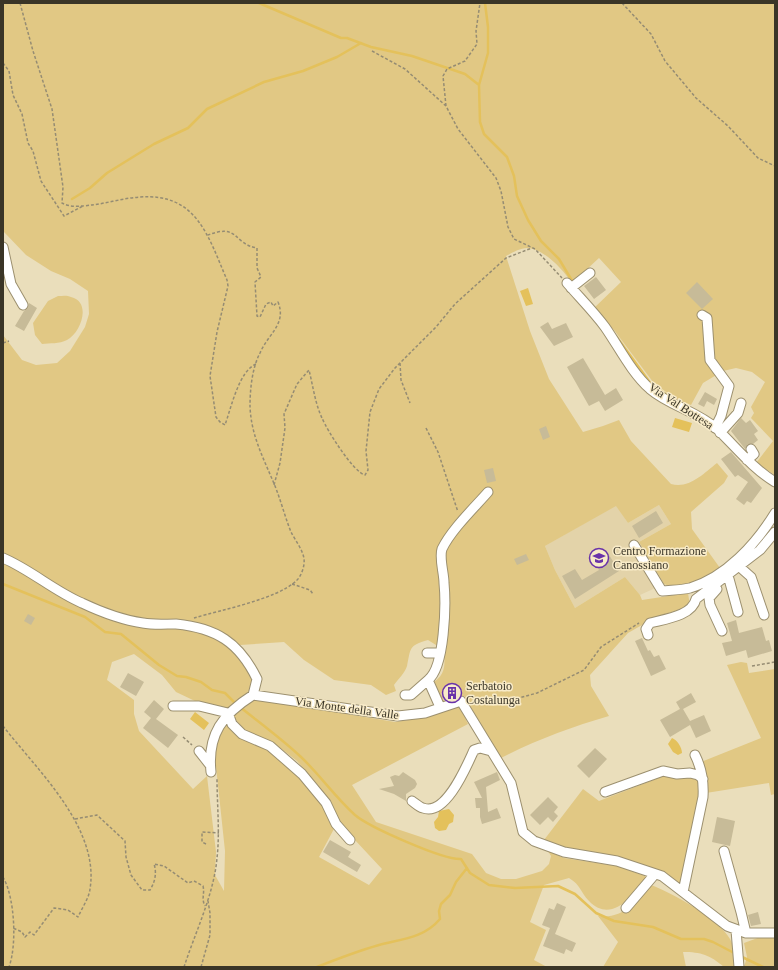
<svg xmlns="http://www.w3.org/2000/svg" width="778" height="970" font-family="Georgia,serif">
<rect width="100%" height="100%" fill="#eadebb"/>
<path fill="#e3d3a9" d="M616,505L628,523L659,505L671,524L639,542L664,584L640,595L625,577L575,608L555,570L545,546Z"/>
<path fill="#e1c884" d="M3,3H775V475L756,463L773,441L751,418L754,413L751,407L765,382L752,372L736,368L723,371L703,383L691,405L674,398L653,382L614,330L593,309L621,282L599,258L572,283C563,270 545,249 527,248C520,248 512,253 506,256L530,331L549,379L583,432L603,426L619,420L631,441L671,484C689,489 703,474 717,463L728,476L724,483L691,512L692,529L720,568C705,577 682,592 664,584L639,542L671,524L659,505L628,523L616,506L545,546L555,570L575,608L625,577L640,595L642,600L688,593L690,606L656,617L628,633L590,675L591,686L609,716C571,727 536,740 501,758L464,696L460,698L456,688L441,693L445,703L441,705L431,684C446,675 445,666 444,650L428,640C408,646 411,648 407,666C405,673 398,679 394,685L396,691L386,695L371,685L334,680L304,660L284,642L240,645L235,654L249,671L254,682C248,696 239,698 228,708L195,701L176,692L162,675L134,654L112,662L107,680L134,700V714L139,731L193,789L207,776L216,852L215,875L224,891L225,851L215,757L217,738L228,717L233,728L269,748L313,789L335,827L319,857L369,885L382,869L340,824L329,801L318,785L297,761L274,743L245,731L232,715L256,699L395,722L421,718L459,705L468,724L352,785L376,822L472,854L486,873L501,879H516L542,871L549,864L551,856L548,851L564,858L617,866L645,876L646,881C632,896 611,924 589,901C580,892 581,885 569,878L544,885L530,922L546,930L534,960L547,967H3V335L22,360L36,365L57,363L70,351L85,327L89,314L88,291L70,279L51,271L26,255L4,232L3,233Z
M58,296C62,296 67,295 71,297C92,302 81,333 67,340C59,344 50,343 42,344L35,335L33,323L48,301Z
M741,662L747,663L749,673L775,669V794L771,795L769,783L706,793L701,762L761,738L727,665Z
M661,777H696L700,782V788L689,849L680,884C657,860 596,861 563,849C557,846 550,843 544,840L583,789L599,801Z
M651,885C674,894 718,918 730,939C735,947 734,958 735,967H724C710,955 701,952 683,952L686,967H603L618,942L598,916C624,919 635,902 651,885Z
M763,936H775V967H744L747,957L744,943Z"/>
<path fill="#e4c15b" d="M528,288L533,304L526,306L520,291Z
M675,418L692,423L689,432L672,427Z
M195,712L209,723L204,730L190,719Z
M672,738C677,740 682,747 682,753L678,755L673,752L668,744Z
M449,809L454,815L453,822L449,824L446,830L439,831L435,828L434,822L438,817L439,811Z"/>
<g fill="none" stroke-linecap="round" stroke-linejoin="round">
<path stroke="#e4c15b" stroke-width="2.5" d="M259,3L341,38H347L371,47L412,56L465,74L479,85
M485,3L488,27V53L479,85L480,122L484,134L507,157L514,176L517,196L528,220L541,241L559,259L574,284
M72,199L90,188L107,173L154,144L188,128L207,109L264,82L303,71L337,57L361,43
M616,336L651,384L667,395
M3,584L85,617L105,632L121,634L159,665L177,676L186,677L201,682L212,690L225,693L236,704
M240,707C260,723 282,739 301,757C320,775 335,797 355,815C369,827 443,860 461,859L470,873L489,885L515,888L558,886L575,894L596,913L614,921L653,927L681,939H704L713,942L736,954
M740,956L763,967
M317,967C337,959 358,951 379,945C402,939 424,938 440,919L439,911L441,904L450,895L456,882L467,868"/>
</g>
<path fill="#c7bb98" d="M596,277L606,290L594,299L584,286Z
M697,282L713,299L702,309L686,293Z
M29,303L37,308L24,331L15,326L24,311L28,308Z
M548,322L552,329L566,323L573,337L554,346L540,327Z
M583,358L605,395L616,388L623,400L605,411L599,401L589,406L567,367Z
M705,392L717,399L714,405L707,401L704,407L698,404Z
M741,418L746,423L750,420L758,431L754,434L758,440L753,444H748L745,449L731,431Z
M546,426L550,437L543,440L539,429Z
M731,452L762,488L751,503L747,501L744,505L736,499L748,482L738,475L735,477L721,459Z
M493,468L496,481L487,483L484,470Z
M656,511L663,523L639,538L632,526Z
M606,550L619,571L575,599L562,576L575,569L582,580L599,570L592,558Z
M526,554L529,560L517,565L514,559Z
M28,614L35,618L31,625L24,621Z
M736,620L739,633L762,627L766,641L769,640L772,651L748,658L746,650L726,656L722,643L732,641L727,623Z
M642,638L648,651L650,650L654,657L659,655L666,669L651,676L635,641Z
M128,673L144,682L136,696L120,687Z
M453,690L455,697L445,700L442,694Z
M691,693L696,702L683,709L690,721L704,715L711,731L696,738L690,725L670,737L660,720L680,709L676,702Z
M154,700L164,709L156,719L178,735L168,748L143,728L151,718L144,712Z
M595,748L607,759L589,778L577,766Z
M403,772L415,780L417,784L415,788L406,794V801L394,794L379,789L394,786L390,777L395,775L399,776Z
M497,772L500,780L486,787L488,812L497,808L501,818L482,824L480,817V808H476L475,798H482L474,782Z
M548,797L558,807L554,812L558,816L553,822L548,817L540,825L530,815Z
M717,817L735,821L730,846L712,842Z
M330,840L351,852L348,857L361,865L357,872L323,852Z
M557,903L566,907L555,934L576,943L572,952L566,949L564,954L543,946L550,928L542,925L549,908L554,910Z
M758,912L761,924L751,926L748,915Z"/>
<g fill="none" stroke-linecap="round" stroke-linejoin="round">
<g stroke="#9c906f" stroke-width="11">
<path id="minor" d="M3,247L11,284L23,305
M567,283C580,298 594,312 605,327C619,347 631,372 650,389C670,406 697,411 717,429C736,447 752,468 775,482
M571,288L590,273
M702,315L707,318L710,360L729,386L721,416L715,428
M720,433L738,413L741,403
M747,460L754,454L751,449
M634,545L662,591C671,590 681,590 690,588C726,577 756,544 775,513
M3,558C31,570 54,591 82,603C101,612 122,620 143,623C153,625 165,624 176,624C216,628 239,642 257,679L253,695
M742,569L751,577L764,615
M729,579L738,612
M717,589L709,598L710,605L722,631
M648,635L646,629L650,623C665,619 692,616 696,599L760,550L775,532
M427,653H440
M428,680C445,667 446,604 444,583C444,573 439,558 442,549C451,530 474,508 488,492
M405,695H411L428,680L440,707
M173,706H199L228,713L232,724L242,734L270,746L302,774L326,803L336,824L350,840
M199,751L210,765
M211,772C207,734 223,714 253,695L398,716L425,713L461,701L511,783L523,832L534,841L564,852L617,861L662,876L727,926L746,933H775
M605,792L663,771L677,774L690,773L698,775L703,779
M412,801C415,803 419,807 423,808C446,817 467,765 474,750L480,748L491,751
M724,851L741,912L746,933
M683,892L703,797C704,781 702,769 695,755
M626,908L655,874
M736,930L739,967"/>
</g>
<path stroke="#958c73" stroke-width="1.5" stroke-dasharray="3 2" stroke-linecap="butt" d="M20,3L33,51L52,109L63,187L62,203C70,208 83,206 92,205C108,203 124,198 140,197C197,193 208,236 227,280L228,286L217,332L210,376L216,417L220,422L225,425C231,408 239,371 256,364
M622,3L651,34L665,61L696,98L728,126L758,158L775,166
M372,51L405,69L446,106L458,129L496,178L501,191L508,227L514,239L535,249L562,278
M3,63L9,71L13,95L22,114L28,143L33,151L41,181L64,216L83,206
M446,106L443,76L447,69L465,61L477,44L476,31L480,3
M3,343L9,341
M400,363L401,380L410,403
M426,428L438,452L458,512
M274,485L280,463L285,428L284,414L297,384L309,370C313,386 315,403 322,418C327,430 353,472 365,475L368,470L366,451L370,412L379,389L395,368L436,327L455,304L506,258L532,248
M292,584L310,590L313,594
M194,618C221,610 277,599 296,581C301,577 305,566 304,559C303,550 295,540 291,532C285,517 281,501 275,486C264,459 251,436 250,406C250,390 252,368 260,353C268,334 287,324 278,302L273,306L271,302L266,304L260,317L257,316L255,282L261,277L257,268V248C233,244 239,223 208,235
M752,666L775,662
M472,704L508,701L537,693L584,670L601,647L639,623
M3,726C37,770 100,828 90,889C89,898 82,908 78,917L68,910L54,908L34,935L30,932L25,937L22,932L13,928
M183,737L192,745
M75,819L97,815L125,841L126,857L131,875L142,890H150C155,882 157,873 154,864L164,866L188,883L194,881L203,886C205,894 201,898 205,906
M206,844L202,842V832L219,833
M3,877C15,898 17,945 9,967
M184,967C195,933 214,894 217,858C220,832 217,805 217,778
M201,967L210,935V913L208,901"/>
<use href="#minor" stroke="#fff" stroke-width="9"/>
</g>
<defs>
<g id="school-ring" transform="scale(1)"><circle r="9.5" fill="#f8ebc8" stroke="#6a33a9" stroke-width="1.5"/><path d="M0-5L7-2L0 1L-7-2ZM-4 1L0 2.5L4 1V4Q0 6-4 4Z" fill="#6a33a9"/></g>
<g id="building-ring" transform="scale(1)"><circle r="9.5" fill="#f8ebc8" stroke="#6a33a9" stroke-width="1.5"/><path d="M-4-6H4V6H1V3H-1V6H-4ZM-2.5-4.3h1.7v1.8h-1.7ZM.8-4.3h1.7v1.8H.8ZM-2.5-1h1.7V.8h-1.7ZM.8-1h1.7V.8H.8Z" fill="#6a33a9"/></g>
</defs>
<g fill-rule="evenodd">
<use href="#school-ring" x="599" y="558"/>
<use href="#building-ring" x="452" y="693"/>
</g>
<g text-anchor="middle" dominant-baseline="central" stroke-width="3" stroke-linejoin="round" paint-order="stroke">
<g font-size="12" fill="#3a3527" stroke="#f8ebc8">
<text transform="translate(681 406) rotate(33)">Via Val Bottesa</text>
<text transform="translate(347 708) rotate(8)">Via Monte della Valle</text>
</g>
<g font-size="12" fill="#3a3527" stroke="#f8ebc8" text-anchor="start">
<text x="613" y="551">Centro Formazione<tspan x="613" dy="14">Canossiano</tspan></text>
<text x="466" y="686">Serbatoio<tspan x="466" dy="14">Costalunga</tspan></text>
</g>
</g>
<rect width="778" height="970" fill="none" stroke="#3a3527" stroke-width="8"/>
</svg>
